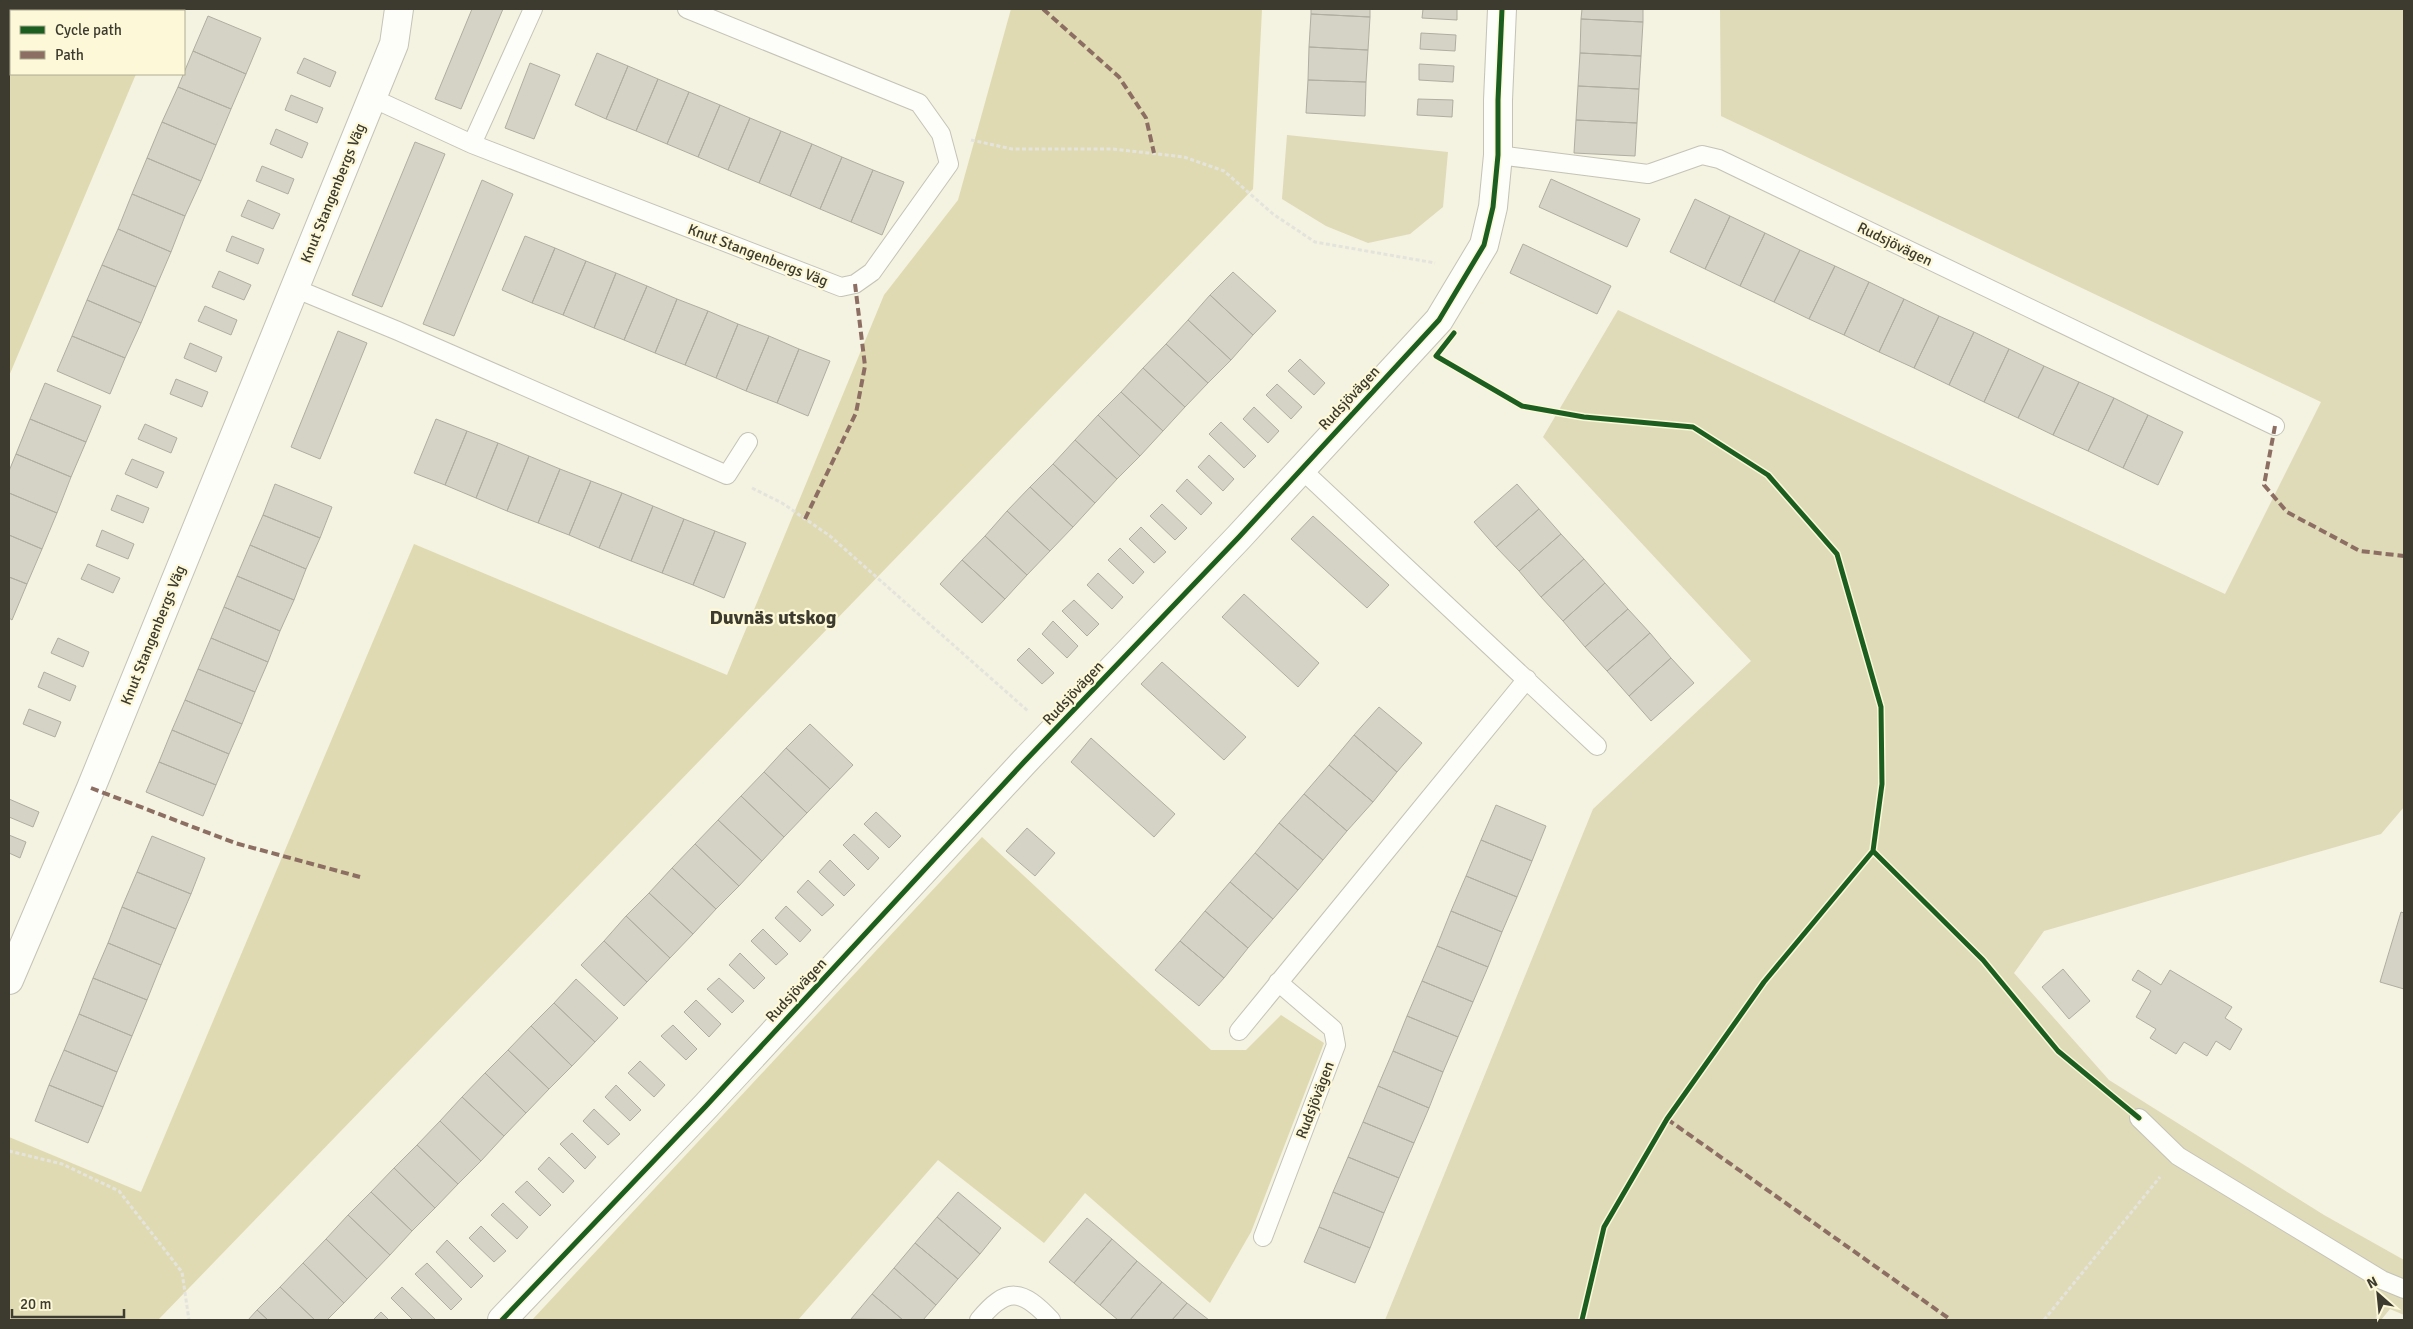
<svg xmlns="http://www.w3.org/2000/svg" width="2413" height="1329" font-family="Signika,sans-serif">
<rect width="100%" height="100%" fill="#f4f2e0"/>
<path fill="#dfdab7" d="M1720,9H2404V807L2381,834L2044,931L2014,973L2109,1080L2324,1215L2404,1260V1315L2390,1309L2381,1320H1385L1593,809L1751,661L1543,437L1618,310L2225,594L2321,402L1721,116Z
M1287,135L1448,152L1443,207L1410,234L1368,243L1326,226L1282,199Z"/>
<path fill="#dfdab1" d="M9,9H163L162,11H11V74H136L9,376Z
M1011,9H1262L1253,189L158,1320H9V1137L141,1192L414,544L727,675L884,295L958,200Z
M982,837L1211,1050H1246L1281,1015L1324,1043L1251,1232L1210,1303L1085,1193L1044,1243L938,1160L798,1320H532Z"/>
<path fill="#d5d3c5" stroke="#afaea0" d="M472,9H503L461,109L435,99Z
M1311,9H1370V17L1311,14Z
M1423,9H1457V20L1422,18Z
M1582,9H1643V22L1581,19Z
M1311,14L1370,17L1368,50L1309,47Z
M208,16L261,38L246,74L193,51Z
M1581,19L1643,22L1641,56L1580,53Z
M1421,33L1456,35L1455,51L1420,49Z
M1309,47L1368,50L1366,82L1308,80Z
M193,51L246,74L231,109L178,87Z
M597,53L628,66L606,119L575,105Z
M1580,53L1641,56L1639,89L1578,86Z
M304,58L336,72L330,87L297,73Z
M530,63L560,75L534,139L505,128Z
M1419,64L1454,66L1453,82L1419,80Z
M628,66L658,79L636,131L606,119Z
M658,79L689,92L667,144L636,131Z
M1308,80L1366,82L1365,116L1306,113Z
M1578,86L1639,89L1637,123L1576,120Z
M178,87L231,109L216,145L162,122Z
M689,92L720,105L698,157L667,144Z
M291,95L323,108L317,123L285,110Z
M1418,99L1453,100L1452,117L1417,115Z
M720,105L750,118L728,170L698,157Z
M750,118L781,131L759,183L728,170Z
M1576,120L1637,123L1635,156L1574,153Z
M162,122L216,145L201,181L147,158Z
M276,129L308,143L302,158L270,144Z
M781,131L812,144L790,196L759,183Z
M415,142L445,154L382,307L352,295Z
M812,144L842,157L820,209L790,196Z
M842,157L873,170L851,222L820,209Z
M147,158L201,181L185,216L132,194Z
M262,166L294,179L288,194L256,181Z
M873,170L904,182L882,235L851,222Z
M1551,179L1640,219L1627,247L1539,207Z
M482,180L513,194L454,336L423,324Z
M132,194L185,216L171,252L118,229Z
M1695,199L1730,216L1705,269L1670,252Z
M248,200L280,214L273,229L241,216Z
M1730,216L1765,233L1740,286L1705,269Z
M118,229L171,252L156,287L102,265Z
M1765,233L1800,250L1774,302L1740,286Z
M232,236L264,249L258,264L226,251Z
M525,236L555,248L532,303L502,290Z
M1523,244L1611,286L1597,314L1510,273Z
M555,248L586,261L563,315L532,303Z
M1800,250L1835,266L1809,319L1774,302Z
M586,261L616,273L594,328L563,315Z
M102,265L156,287L141,323L87,300Z
M1835,266L1869,282L1844,335L1809,319Z
M219,271L251,285L244,300L212,287Z
M1233,272L1276,311L1253,335L1210,295Z
M616,273L647,286L624,340L594,328Z
M1869,282L1904,299L1879,352L1844,335Z
M647,286L677,299L655,353L624,340Z
M1210,295L1253,335L1231,360L1188,320Z
M677,299L708,311L685,365L655,353Z
M1904,299L1939,316L1914,368L1879,352Z
M87,300L141,323L125,358L72,336Z
M205,306L237,320L231,335L198,321Z
M708,311L738,324L716,378L685,365Z
M1939,316L1974,332L1949,385L1914,368Z
M1188,320L1231,360L1208,383L1166,344Z
M738,324L769,336L746,391L716,378Z
M338,331L367,343L320,459L291,447Z
M1974,332L2009,349L1984,402L1949,385Z
M72,336L125,358L110,394L57,371Z
M769,336L799,349L777,403L746,391Z
M190,343L222,357L216,372L184,358Z
M1166,344L1208,383L1185,407L1143,368Z
M799,349L830,361L808,416L777,403Z
M2009,349L2044,366L2018,418L1984,402Z
M1300,359L1325,383L1314,395L1288,371Z
M2044,366L2079,382L2053,435L2018,418Z
M1143,368L1185,407L1163,431L1121,392Z
M176,379L208,392L202,407L170,394Z
M2079,382L2114,398L2088,451L2053,435Z
M45,383L101,406L86,442L30,419Z
M1277,384L1302,407L1291,419L1266,395Z
M1121,392L1163,431L1140,456L1098,415Z
M2114,398L2148,415L2123,468L2088,451Z
M1254,407L1279,431L1268,443L1243,419Z
M1098,415L1140,456L1117,479L1075,440Z
M2148,415L2183,432L2158,485L2123,468Z
M30,419L86,442L71,477L16,454Z
M436,419L467,431L445,485L414,473Z
M1221,422L1256,456L1244,468L1209,434Z
M145,424L177,438L171,453L138,439Z
M467,431L498,443L476,498L445,485Z
M1075,440L1117,479L1095,503L1053,464Z
M498,443L529,456L507,511L476,498Z
M16,454L71,477L57,513L9,493V471Z
M1209,455L1234,479L1223,491L1198,467Z
M529,456L560,469L538,523L507,511Z
M132,459L164,472L157,488L125,474Z
M1053,464L1095,503L1073,527L1030,487Z
M560,469L591,481L569,535L538,523Z
M1187,479L1212,503L1201,515L1176,491Z
M591,481L622,493L599,548L569,535Z
M275,484L332,507L320,538L263,515Z
M1517,484L1539,509L1496,547L1474,522Z
M1030,487L1073,527L1050,551L1007,511Z
M9,493L57,513L42,549L9,535Z
M622,493L653,506L631,561L599,548Z
M117,495L149,508L143,523L111,510Z
M1162,504L1187,528L1175,540L1150,516Z
M653,506L684,519L662,573L631,561Z
M1539,509L1561,534L1519,571L1496,547Z
M1007,511L1050,551L1027,575L985,536Z
M263,515L320,538L306,569L250,545Z
M1313,516L1389,585L1367,608L1291,539Z
M684,519L715,531L693,585L662,573Z
M1141,527L1166,552L1154,563L1129,539Z
M102,530L134,544L128,559L96,546Z
M715,531L746,543L724,598L693,585Z
M1561,534L1584,559L1541,597L1519,571Z
M9,535L42,549L27,584L9,577Z
M985,536L1027,575L1005,599L962,560Z
M250,545L306,569L294,600L237,576Z
M1120,548L1144,572L1133,584L1108,560Z
M1584,559L1605,583L1563,621L1541,597Z
M962,560L1005,599L982,623L940,584Z
M88,564L120,578L113,593L81,579Z
M1098,573L1123,597L1112,609L1087,585Z
M237,576L294,600L280,631L224,607Z
M9,577L27,584L12,620L9,618Z
M1605,583L1628,609L1585,647L1563,621Z
M1244,594L1319,663L1298,687L1222,617Z
M1074,600L1099,624L1087,636L1062,611Z
M224,607L280,631L268,662L211,638Z
M1628,609L1650,633L1607,671L1585,647Z
M1053,621L1078,646L1067,658L1042,634Z
M1650,633L1671,658L1629,696L1607,671Z
M58,638L89,652L83,667L51,653Z
M211,638L268,662L255,692L198,669Z
M1029,648L1054,673L1042,684L1017,660Z
M1671,658L1694,683L1651,721L1629,696Z
M1162,662L1246,737L1224,760L1141,684Z
M198,669L255,692L242,724L185,700Z
M44,672L76,686L70,701L38,687Z
M185,700L242,724L229,754L172,730Z
M1379,707L1422,743L1397,772L1354,735Z
M29,709L61,722L55,737L23,724Z
M810,724L853,765L830,789L786,748Z
M172,730L229,754L216,785L159,762Z
M1354,735L1397,772L1373,802L1329,765Z
M1091,738L1175,814L1154,837L1071,762Z
M786,748L830,789L807,813L764,772Z
M159,762L216,785L203,816L146,792Z
M1329,765L1373,802L1347,831L1304,794Z
M764,772L807,813L784,837L741,796Z
M1304,794L1347,831L1323,860L1279,823Z
M741,796L784,837L762,861L718,820Z
M9,799L39,812L33,827L9,817Z
M1496,805L1546,826L1532,861L1481,840Z
M876,812L901,836L889,848L864,824Z
M718,820L762,861L739,886L695,844Z
M1279,823L1323,860L1298,890L1255,853Z
M1027,828L1055,853L1035,876L1006,851Z
M854,834L879,858L868,870L843,845Z
M9,835L26,842L20,858L9,853Z
M152,836L205,858L191,894L137,872Z
M1481,840L1532,861L1517,897L1466,876Z
M695,844L739,886L716,909L672,868Z
M1255,853L1298,890L1273,919L1230,882Z
M830,860L855,885L844,896L819,872Z
M672,868L716,909L693,934L649,893Z
M137,872L191,894L176,929L122,907Z
M1466,876L1517,897L1502,932L1451,911Z
M808,880L834,905L822,916L797,892Z
M1230,882L1273,919L1248,948L1205,911Z
M649,893L693,934L670,958L626,916Z
M786,906L811,930L800,942L775,918Z
M122,907L176,929L161,965L108,943Z
M1205,911L1248,948L1224,978L1180,941Z
M1451,911L1502,932L1488,967L1437,946Z
M2401,912L2404,913V989L2380,982Z
M626,916L670,958L647,982L604,941Z
M763,929L788,954L776,965L751,941Z
M604,941L647,982L624,1006L581,965Z
M1180,941L1224,978L1199,1006L1155,970Z
M108,943L161,965L147,1000L93,978Z
M1437,946L1488,967L1473,1002L1422,981Z
M740,953L765,978L754,989L729,965Z
M2063,969L2090,1001L2069,1019L2042,987Z
M2138,970L2161,985L2170,970L2232,1007L2225,1018L2242,1029L2230,1050L2216,1041L2207,1056L2184,1042L2176,1054L2150,1038L2156,1029L2136,1017L2151,991L2132,980Z
M93,978L147,1000L132,1036L79,1014Z
M719,978L744,1001L732,1013L707,989Z
M576,979L618,1018L595,1042L554,1003Z
M1422,981L1473,1002L1458,1037L1407,1016Z
M696,1000L721,1024L709,1037L684,1012Z
M554,1003L595,1042L572,1066L531,1026Z
M79,1014L132,1036L117,1072L64,1050Z
M1407,1016L1458,1037L1443,1072L1393,1051Z
M673,1025L697,1049L686,1060L661,1036Z
M531,1026L572,1066L549,1089L508,1050Z
M64,1050L117,1072L103,1107L49,1085Z
M508,1050L549,1089L526,1113L485,1073Z
M1393,1051L1443,1072L1429,1108L1378,1086Z
M640,1061L665,1085L654,1097L628,1073Z
M485,1073L526,1113L504,1136L462,1097Z
M49,1085L103,1107L88,1143L35,1121Z
M616,1085L641,1110L630,1121L605,1097Z
M1378,1086L1429,1108L1414,1143L1363,1122Z
M462,1097L504,1136L481,1161L440,1121Z
M594,1109L620,1134L608,1145L583,1121Z
M440,1121L481,1161L458,1184L417,1145Z
M1363,1122L1414,1143L1399,1178L1348,1157Z
M572,1133L596,1157L585,1169L560,1144Z
M417,1145L458,1184L435,1208L394,1168Z
M549,1157L574,1181L563,1193L538,1169Z
M1348,1157L1399,1178L1384,1213L1333,1192Z
M394,1168L435,1208L412,1231L371,1192Z
M527,1181L551,1205L540,1216L515,1192Z
M371,1192L412,1231L390,1255L348,1215Z
M958,1192L1001,1228L980,1254L937,1217Z
M1333,1192L1384,1213L1370,1248L1319,1227Z
M503,1203L528,1227L517,1239L491,1215Z
M348,1215L390,1255L367,1279L326,1239Z
M937,1217L980,1254L958,1279L915,1243Z
M1087,1218L1112,1239L1074,1283L1049,1262Z
M481,1226L506,1251L494,1262L469,1238Z
M1319,1227L1370,1248L1355,1283L1304,1262Z
M326,1239L367,1279L344,1303L303,1263Z
M1112,1239L1137,1261L1100,1305L1074,1283Z
M447,1240L483,1276L471,1288L436,1252Z
M915,1243L958,1279L936,1305L894,1268Z
M1137,1261L1162,1282L1130,1320H1118L1100,1305Z
M303,1263L344,1303L327,1320H315L280,1287Z
M427,1263L462,1299L451,1310L415,1274Z
M894,1268L936,1305L923,1320H903L872,1294Z
M1162,1282L1187,1303L1172,1320H1130Z
M280,1287L315,1320H268L257,1310Z
M402,1287L436,1320H413L391,1298Z
M872,1294L903,1320L851,1319Z
M1187,1303L1209,1320H1172Z
M257,1310L268,1320H248Z
M381,1312L389,1320H373Z"/>
<g fill="none" stroke-linecap="round" stroke-linejoin="round">
<g stroke="#c4c3b5" stroke-width="20">
<path id="service" d="M372,98L472,144L533,9
M472,144L841,287L855,284L872,272L949,164L941,134L919,103L687,9
M1498,155L1648,174L1702,155L1719,159L2275,426
M294,288L398,331L727,475L748,442
M1300,468L1597,746
M1239,1031L1527,679
M2139,1118L2178,1156L2382,1280L2404,1289
M1263,1237L1336,1045L1333,1029L1278,982
M979,1320C1007,1286 1022,1289 1051,1320"/>
</g>
<g stroke="#c4c3b5" stroke-width="30">
<path id="minor" d="M9,980L91,788L394,44L399,9
M502,1320L706,1106L1024,762L1239,537L1439,320L1484,245L1493,207L1498,155V100L1502,9"/>
</g>
<path stroke="#e4e4dd" stroke-width="3" stroke-dasharray="4 2.5" stroke-linecap="butt" d="M971,140L1012,149H1113L1184,157L1224,171L1273,214L1315,242L1435,263
M752,488L782,503L830,536L1028,711
M9,1151L62,1164L119,1191L182,1272L189,1320
M2044,1320L2160,1177
M2377,1320L2378,1308"/>
<use href="#service" stroke="#fdfdfa" stroke-width="18"/>
<use href="#minor" stroke="#fdfdfa" stroke-width="28"/>
<path stroke="#8d6e63" stroke-width="4" stroke-dasharray="8 4" stroke-linecap="butt" d="M1043,9L1119,77L1146,118L1154,153
M2275,426L2264,485L2287,512L2360,551L2404,556
M805,519L856,413L865,366L855,284
M91,788L235,843L360,877
M1667,1119L1951,1320"/>
<g stroke="#fcf8d8" stroke-width="8">
<path id="cycleway" d="M1454,333L1436,356L1522,406L1584,417L1693,427L1768,475L1837,554L1881,707L1882,784L1873,851L1983,960L2058,1051L2139,1118
M502,1320L706,1106L1024,762L1239,537L1439,320L1484,245L1493,207L1498,155V100L1502,9
M1582,1320L1604,1227L1667,1119L1764,982L1873,851"/>
</g>
<use href="#cycleway" stroke="#1b5e20" stroke-width="5"/>
</g>
<g text-anchor="middle" dominant-baseline="central" stroke-width="4.5" stroke-linejoin="round" paint-order="stroke">
<g font-size="15" fill="#3d3b2f" stroke="#fcf8d8">
<text transform="translate(333 193) rotate(-68)">Knut Stangenbergs Väg</text>
<text transform="translate(1895 244) rotate(26)">Rudsjövägen</text>
<text transform="translate(758 255) rotate(21)">Knut Stangenbergs Väg</text>
<text transform="translate(1349 398) rotate(-47)">Rudsjövägen</text>
<text transform="translate(153 635) rotate(-68)">Knut Stangenbergs Väg</text>
<text transform="translate(1073 693) rotate(-47)">Rudsjövägen</text>
<text transform="translate(796 990) rotate(-47)">Rudsjövägen</text>
<text transform="translate(1315 1100) rotate(-69)">Rudsjövägen</text>
</g>
<g font-size="20" font-weight="bold" fill="#3d3b2f" stroke="#fcf8d8">
<text x="773" y="617">Duvnäs utskog</text>
</g>
</g>
<rect width="2413" height="1329" fill="none" stroke="#3d3b2f" stroke-width="20"/>
<rect x="10" y="10" width="175" height="65" fill="#fcf8d8" stroke="#b0ac94"/>
<rect x="20" y="26" width="25" height="8" fill="#1b5e20" stroke="#b0ac94"/>
<text x="55" y="35" font-size="15" fill="#3d3b2f">Cycle path</text>
<rect x="20" y="51" width="25" height="8" fill="#8d6e63" stroke="#b0ac94"/>
<text x="55" y="60" font-size="15" fill="#3d3b2f">Path</text>
<g transform="translate(2378 1294) rotate(333)" stroke="#fcf8d8" stroke-width="4" paint-order="stroke">
<path d="M0-4L9 19L0 12L-9 19Z" fill="#3d3b2f"/>
<text y="-8" font-size="14" font-weight="bold" text-anchor="middle" fill="#3d3b2f">N</text>
</g>
<path d="M12 1309v8h112v-8" fill="none" stroke="#3d3b2f" stroke-width="2.5"/>
<text x="20" y="1309" font-size="15" fill="#3d3b2f" stroke="#fcf8d8" stroke-width="4" paint-order="stroke">20 m</text>
</svg>
